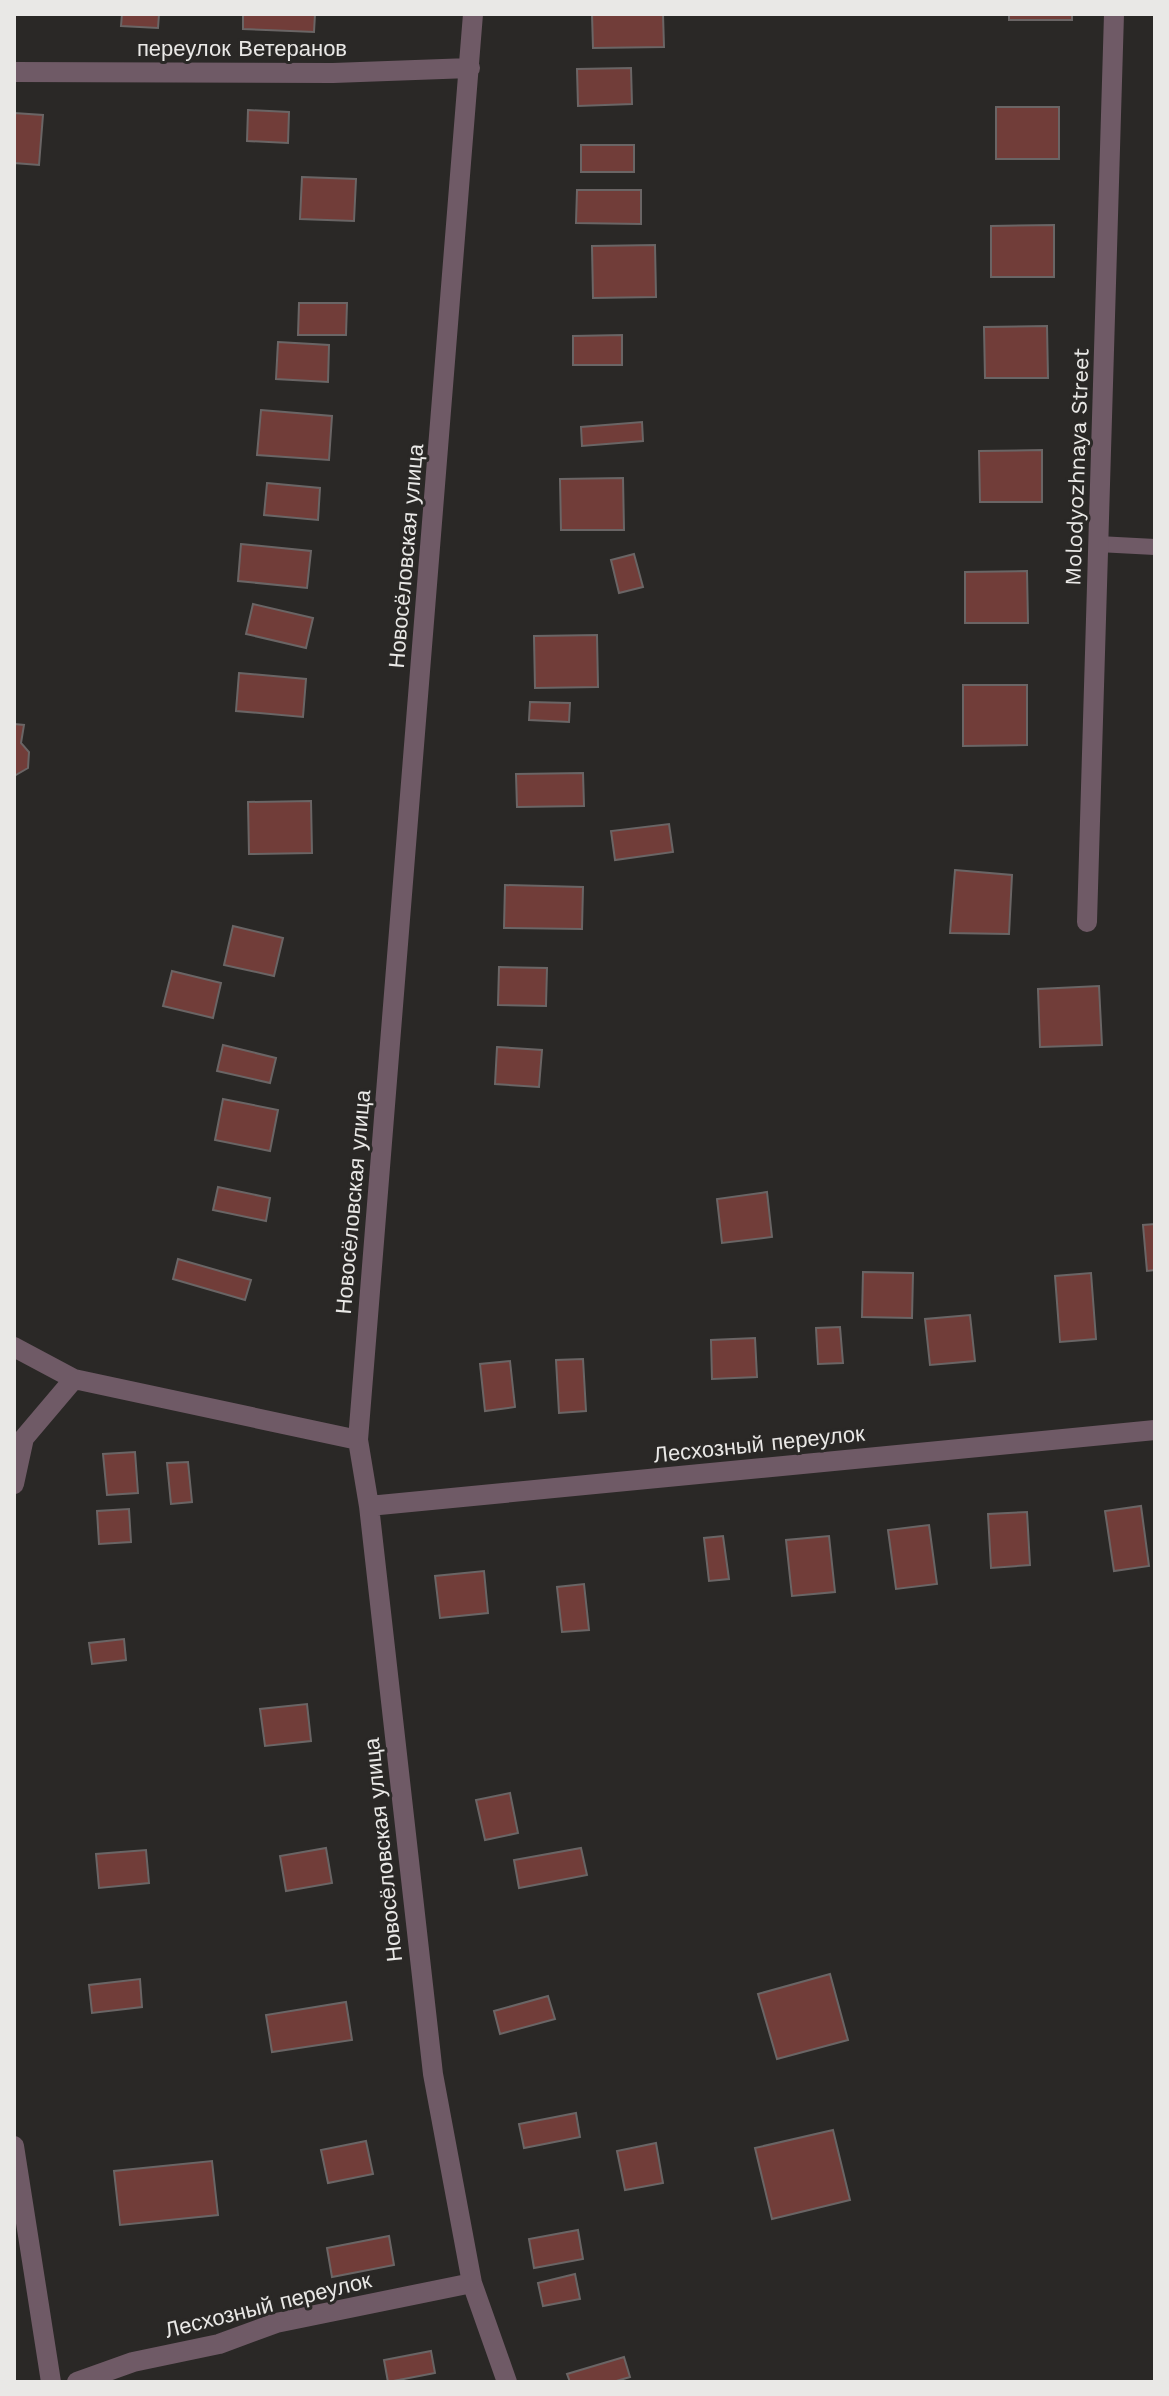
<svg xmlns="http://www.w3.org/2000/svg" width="1169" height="2396" font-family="'Work Sans',sans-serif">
<rect width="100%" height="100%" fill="#2a2826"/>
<path fill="#713d39" stroke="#6a6565" stroke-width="2" d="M122,14H159L158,28L121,26Z
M243,14H315L314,32L243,29Z
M592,14H663L664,47L593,48Z
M1009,14H1072V20H1009Z
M631,68L632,104L578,106L577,69Z
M996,107H1059V159H996Z
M248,110L289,112L288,143L247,141Z
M14,113L43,115L39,165L14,163Z
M581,145H634V172H581Z
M302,177L356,179L354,221L300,219Z
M577,190H641V224L576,223Z
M1054,225V277H991V226Z
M655,245L656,297L593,298L592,246Z
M299,303H347L346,335H298Z
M1047,326L1048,378H985L984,327Z
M622,335V365H573V336Z
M278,342L329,345L328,382L276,379Z
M261,410L332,416L329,460L257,455Z
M642,422L643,441L582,446L581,427Z
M1042,450V502H980L979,451Z
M623,478L624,530H561L560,479Z
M267,483L320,488L318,520L264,515Z
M241,544L311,551L307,588L238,581Z
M634,554L643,587L619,593L611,560Z
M1027,571L1028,623H965V572Z
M253,604L313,618L306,648L246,634Z
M597,635L598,687L535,688L534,636Z
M239,673L306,679L303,717L236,711Z
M963,685H1027V745L963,746Z
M530,702L570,703L569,722L529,720Z
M14,724L24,725L21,743L29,752L28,768L14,776Z
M583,773L584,806L517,807L516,774Z
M311,801L312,853L249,854L248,802Z
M669,824L673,852L615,860L611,831Z
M955,870L1012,875L1009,934L950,933Z
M505,885L583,887L582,929L504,928Z
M233,926L283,938L274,976L224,965Z
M499,967L547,968L546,1006L498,1005Z
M172,971L221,983L213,1018L163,1006Z
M1099,986L1102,1045L1040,1047L1038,989Z
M223,1045L276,1058L270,1083L217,1071Z
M497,1047L542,1050L539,1087L495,1084Z
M223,1099L278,1110L270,1151L215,1140Z
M218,1187L270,1198L266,1221L213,1210Z
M767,1192L772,1237L722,1243L717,1199Z
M1155,1224V1270L1147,1271L1143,1225Z
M178,1259L251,1280L245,1300L173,1279Z
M863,1272L913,1273L912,1318L862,1317Z
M1091,1273L1096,1339L1060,1342L1055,1276Z
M970,1315L975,1361L930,1365L925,1319Z
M840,1327L843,1363L818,1364L816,1328Z
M755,1338L757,1377L712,1379L711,1340Z
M583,1359L586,1411L559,1413L556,1360Z
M510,1361L515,1407L485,1411L480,1364Z
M135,1452L138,1493L107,1495L103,1454Z
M188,1462L192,1502L171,1504L167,1463Z
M1141,1506L1149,1566L1114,1571L1105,1511Z
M129,1509L131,1542L99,1544L97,1511Z
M1027,1512L1030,1565L991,1568L988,1514Z
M929,1525L937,1584L896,1589L888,1530Z
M723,1536L729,1579L709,1581L704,1538Z
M829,1536L835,1592L792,1596L786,1540Z
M484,1571L488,1613L440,1618L435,1576Z
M584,1584L589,1630L562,1632L557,1587Z
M124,1639L126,1660L92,1664L89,1643Z
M307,1704L311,1741L265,1746L260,1709Z
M510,1793L518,1833L485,1840L476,1800Z
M326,1848L332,1883L286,1891L280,1856Z
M581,1848L587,1875L519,1888L514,1860Z
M146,1850L149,1883L99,1888L96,1854Z
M830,1974L848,2040L777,2059L758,1994Z
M140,1979L142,2007L92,2013L89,1985Z
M548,1996L555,2019L500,2034L494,2011Z
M346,2002L352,2040L272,2052L266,2015Z
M576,2113L580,2137L524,2148L519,2124Z
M833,2130L850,2200L772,2219L755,2148Z
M366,2141L373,2174L328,2183L321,2150Z
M656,2143L663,2183L625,2190L617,2151Z
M212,2161L218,2215L120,2225L114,2171Z
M578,2230L583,2259L534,2268L529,2239Z
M389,2236L394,2265L332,2277L327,2248Z
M575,2274L580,2299L543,2306L538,2283Z
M431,2351L435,2373L388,2382L384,2360Z
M624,2357L630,2377L613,2382H570L567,2374Z"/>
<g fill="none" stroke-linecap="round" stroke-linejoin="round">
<path stroke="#6f5a66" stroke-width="16" d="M1098,544L1155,547"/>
<path stroke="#6f5a66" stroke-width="20" d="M473,14L358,1440L369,1506L433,2074L472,2283L507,2382
M14,72L333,73L470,68
M1087,922L1114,14
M14,1347L74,1379L358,1440
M14,1484L24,1438L74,1379
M369,1506L1155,1430
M14,2146L51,2382
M77,2382L133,2362L219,2344L276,2323L472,2283"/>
</g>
<g text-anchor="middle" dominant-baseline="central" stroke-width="6" stroke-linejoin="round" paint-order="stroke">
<g font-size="22" fill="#e9e8e6" stroke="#2a2826">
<text x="242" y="48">переулок Ветеранов</text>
<text transform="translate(1077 467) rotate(-88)">Molodyozhnaya Street</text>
<text transform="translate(406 556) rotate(-85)">Новосёловская улица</text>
<text transform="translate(353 1202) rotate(-85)">Новосёловская улица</text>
<text transform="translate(759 1444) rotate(-6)">Лесхозный переулок</text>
<text transform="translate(383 1850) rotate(-96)">Новосёловская улица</text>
<text transform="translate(268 2305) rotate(-14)">Лесхозный переулок</text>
</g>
</g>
<rect width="1169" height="2396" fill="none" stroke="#e9e8e6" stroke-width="32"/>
</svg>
